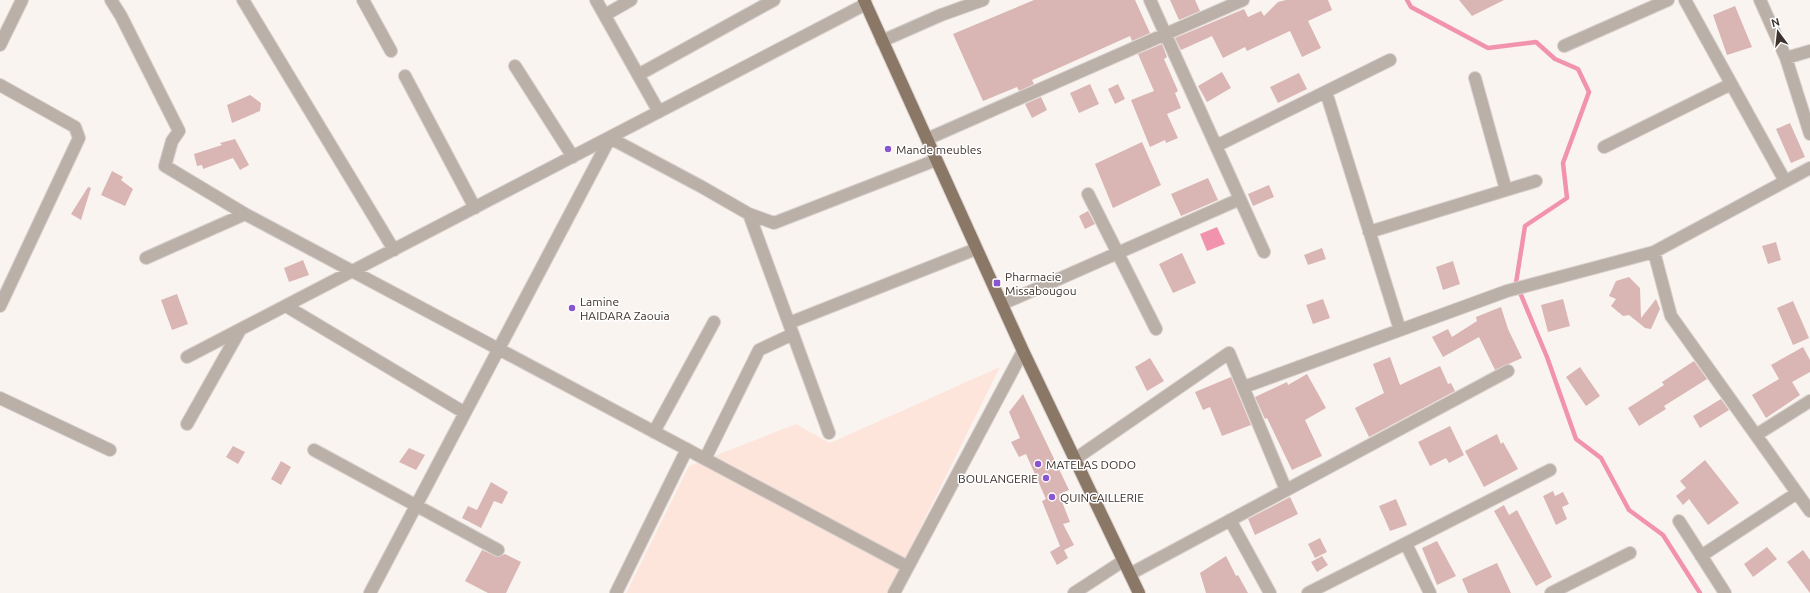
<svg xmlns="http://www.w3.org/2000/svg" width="1810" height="593" font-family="Ubuntu,sans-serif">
<rect width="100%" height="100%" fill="#faf4f1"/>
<path fill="#fee5db" d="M1000,367L888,593H626L689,466L796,424L830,443Z"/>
<path fill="#f293ae" d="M1217,227L1225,244L1207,251L1200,234Z"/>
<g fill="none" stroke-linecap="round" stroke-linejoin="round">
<path stroke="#f293ae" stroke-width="4.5" d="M1407,0L1411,7L1488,48L1536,42L1555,59L1578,69L1589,92L1563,163L1567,198L1525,226L1516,283L1547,357L1576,439L1601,458L1629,510L1663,535L1700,593"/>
</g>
<path fill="#d9b5b3" d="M1034,0H1135L1150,33L1132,41L1130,36L1032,80L1034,84L1019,91L1017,87L983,101L953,34Z
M1170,0H1195L1200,11L1179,20Z
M1286,0H1328L1332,10L1308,21L1321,48L1302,57L1290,31L1247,51L1245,47L1223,58L1212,36L1181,50L1175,38L1244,9L1248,17L1261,11L1264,16L1278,2Z
M1459,0H1504L1472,16Z
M1735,6L1752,47L1727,55L1713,15Z
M1162,44L1167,57L1164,59L1178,91L1175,93L1181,108L1167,114L1178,138L1166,143L1165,140L1150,147L1131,100L1154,91L1138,54Z
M1222,72L1231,88L1207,102L1198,86Z
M1299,73L1307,89L1278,103L1270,87Z
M1090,84L1099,104L1079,113L1070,93Z
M1118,84L1125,99L1115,104L1108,89Z
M250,95L261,103L260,111L232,123L227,105Z
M1041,97L1047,110L1032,118L1025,104Z
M1790,123L1805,157L1791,163L1776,129Z
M235,139L249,165L240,170L233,158L203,169L202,165L197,166L194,154L222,145L220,143Z
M1142,142L1161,185L1113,208L1095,164Z
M112,171L123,177L121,180L133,189L125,206L101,195Z
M1208,178L1218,200L1181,216L1171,194Z
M1269,185L1274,197L1253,206L1248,194Z
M88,187L91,188L81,220L71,214Z
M1088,211L1095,224L1085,229L1079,216Z
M1776,242L1781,260L1768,264L1762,246Z
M1322,248L1326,259L1308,265L1304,255Z
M1182,253L1196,283L1173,293L1159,264Z
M303,260L309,275L289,282L284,268Z
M1453,261L1460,284L1443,290L1436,267Z
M1629,277L1640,288L1641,318L1656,299L1660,309L1651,329L1645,328L1629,315L1623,316L1611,306L1616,299L1609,296L1616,281Z
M177,294L188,324L172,330L161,300Z
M1323,299L1330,318L1313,324L1306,305Z
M1563,299L1570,326L1548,332L1541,305Z
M1793,301L1809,338L1793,345L1777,308Z
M1501,307L1508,329L1522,358L1495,370L1479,337L1443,357L1432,337L1448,329L1452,337L1477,321L1476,317Z
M1803,347L1810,360V372L1792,382L1800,395L1766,418L1752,395L1779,379L1771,365Z
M1390,357L1400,385L1440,366L1448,384L1451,383L1455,391L1369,437L1355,408L1384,393L1373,364Z
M1150,358L1164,381L1147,391L1135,367Z
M1694,361L1707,379L1664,406L1666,409L1639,426L1628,408L1664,385L1662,382Z
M1580,367L1600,396L1586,406L1566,377Z
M1307,374L1326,408L1305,420L1322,456L1292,470L1267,418L1265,419L1255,397L1287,382L1288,385Z
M1231,377L1251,425L1222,436L1210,407L1203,410L1195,392Z
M1023,394L1069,490L1059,494L1070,522L1063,524L1074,545L1064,550L1068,558L1057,565L1050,552L1060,546L1042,501L1046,499L1026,454L1019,457L1011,442L1020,438L1009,412Z
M1721,399L1729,410L1700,428L1693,416Z
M1450,426L1464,455L1449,463L1446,458L1430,466L1418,442Z
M1497,434L1501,444L1503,442L1518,469L1484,487L1465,451Z
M233,446L245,452L238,464L226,457Z
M409,448L425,455L416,470L399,462Z
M1705,460L1739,503L1708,525L1689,499L1683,505L1676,496L1686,488L1680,481Z
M281,461L291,467L281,485L271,479Z
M491,482L508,492L502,504L494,501L481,528L462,518L468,506L477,510Z
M1553,491L1555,496L1563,492L1569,504L1562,507L1567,519L1556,525L1543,496Z
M1290,497L1298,514L1255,535L1248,519Z
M1396,499L1407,525L1390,531L1379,506Z
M1504,505L1509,515L1517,510L1552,577L1536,586L1494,511Z
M1320,538L1327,552L1315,558L1308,544Z
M1437,541L1456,576L1437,585L1422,548Z
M1767,547L1777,559L1753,577L1744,564Z
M482,550L498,557L505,554L521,562L506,593H488L465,581Z
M1803,550L1810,560V593L1787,562Z
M1226,556L1236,576L1238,575L1248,593H1206L1200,573Z
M1322,556L1328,565L1317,572L1311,562Z
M1497,563L1511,593H1468L1462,579Z"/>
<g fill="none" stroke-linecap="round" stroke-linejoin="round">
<g stroke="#d8d1ce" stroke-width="14">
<path id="street" d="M111,0L121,16L179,131L172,141L165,166L245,214L908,567
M243,0L394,250
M363,0L391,51
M596,0L659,112
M1150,0L1264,252
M1685,0L1785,181
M1760,0L1786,58L1810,134
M605,15L631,0
M882,41L941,15L983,0
M0,45L22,0
M1564,46L1668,0
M1786,58L1810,51
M515,66L573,157
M638,75L774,0
M405,76L475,208
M1475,78L1506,190
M0,85L75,127L79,138L0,306
M1326,92L1400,330
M927,139L1243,0
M1216,146L1390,60
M1604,147L1731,84
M1088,194L1156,329
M749,214L829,433
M1369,232L1536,181
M1654,252L1671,316L1810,511
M146,258L245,214
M1002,304L1240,199
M286,306L465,413
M789,323L976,249
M187,357L866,4
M1244,387L1507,291L1654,252L1810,168
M0,398L110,450
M187,424L240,330
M654,432L714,322
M1756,435L1810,401
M314,450L498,550
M705,459L759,350L793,334
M1075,459L1229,353L1286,490
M1230,520L1270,593
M1679,521L1725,593
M1406,544L1430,593
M1701,556L1797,493
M1130,574L1508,371
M370,593L610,138L702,187L749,214L774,223L936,160
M616,593L687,449
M894,593L1023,351
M1074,593L1123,561
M1308,593L1550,470
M1551,593L1630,553"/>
</g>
<g stroke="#d8d1ce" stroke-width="14">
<path id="primary" d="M864,0L1023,351L1139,593"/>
</g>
<use href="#street" stroke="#bbb0a7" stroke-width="12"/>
<use href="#primary" stroke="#8a7765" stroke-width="12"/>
</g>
<g fill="#8956cf" stroke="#fff" stroke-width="1.5">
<circle cx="888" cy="149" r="4"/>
<rect x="993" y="279" width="8" height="8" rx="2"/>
<circle cx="572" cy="308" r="4"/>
<circle cx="1038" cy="464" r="4"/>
<circle cx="1046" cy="478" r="4"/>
<circle cx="1052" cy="497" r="4"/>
</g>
<g text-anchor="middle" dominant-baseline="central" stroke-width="3" stroke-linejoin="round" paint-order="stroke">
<g font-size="12" fill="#3e322c" stroke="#fff" text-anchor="start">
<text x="896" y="149">Mande meubles</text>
<text x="1005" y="276">Pharmacie<tspan x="1005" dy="14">Missabougou</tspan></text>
<text x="580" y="301">Lamine<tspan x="580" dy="14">HAIDARA Zaouia</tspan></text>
<text x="1046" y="464">MATELAS DODO</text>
<text x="1038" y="478" text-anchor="end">BOULANGERIE</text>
<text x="1060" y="497">QUINCAILLERIE</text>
</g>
</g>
<g transform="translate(1778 32) rotate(345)" stroke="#ffffff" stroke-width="3" paint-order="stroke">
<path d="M0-3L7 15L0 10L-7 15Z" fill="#3e322c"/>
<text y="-6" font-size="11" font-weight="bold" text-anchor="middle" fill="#3e322c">N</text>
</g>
</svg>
